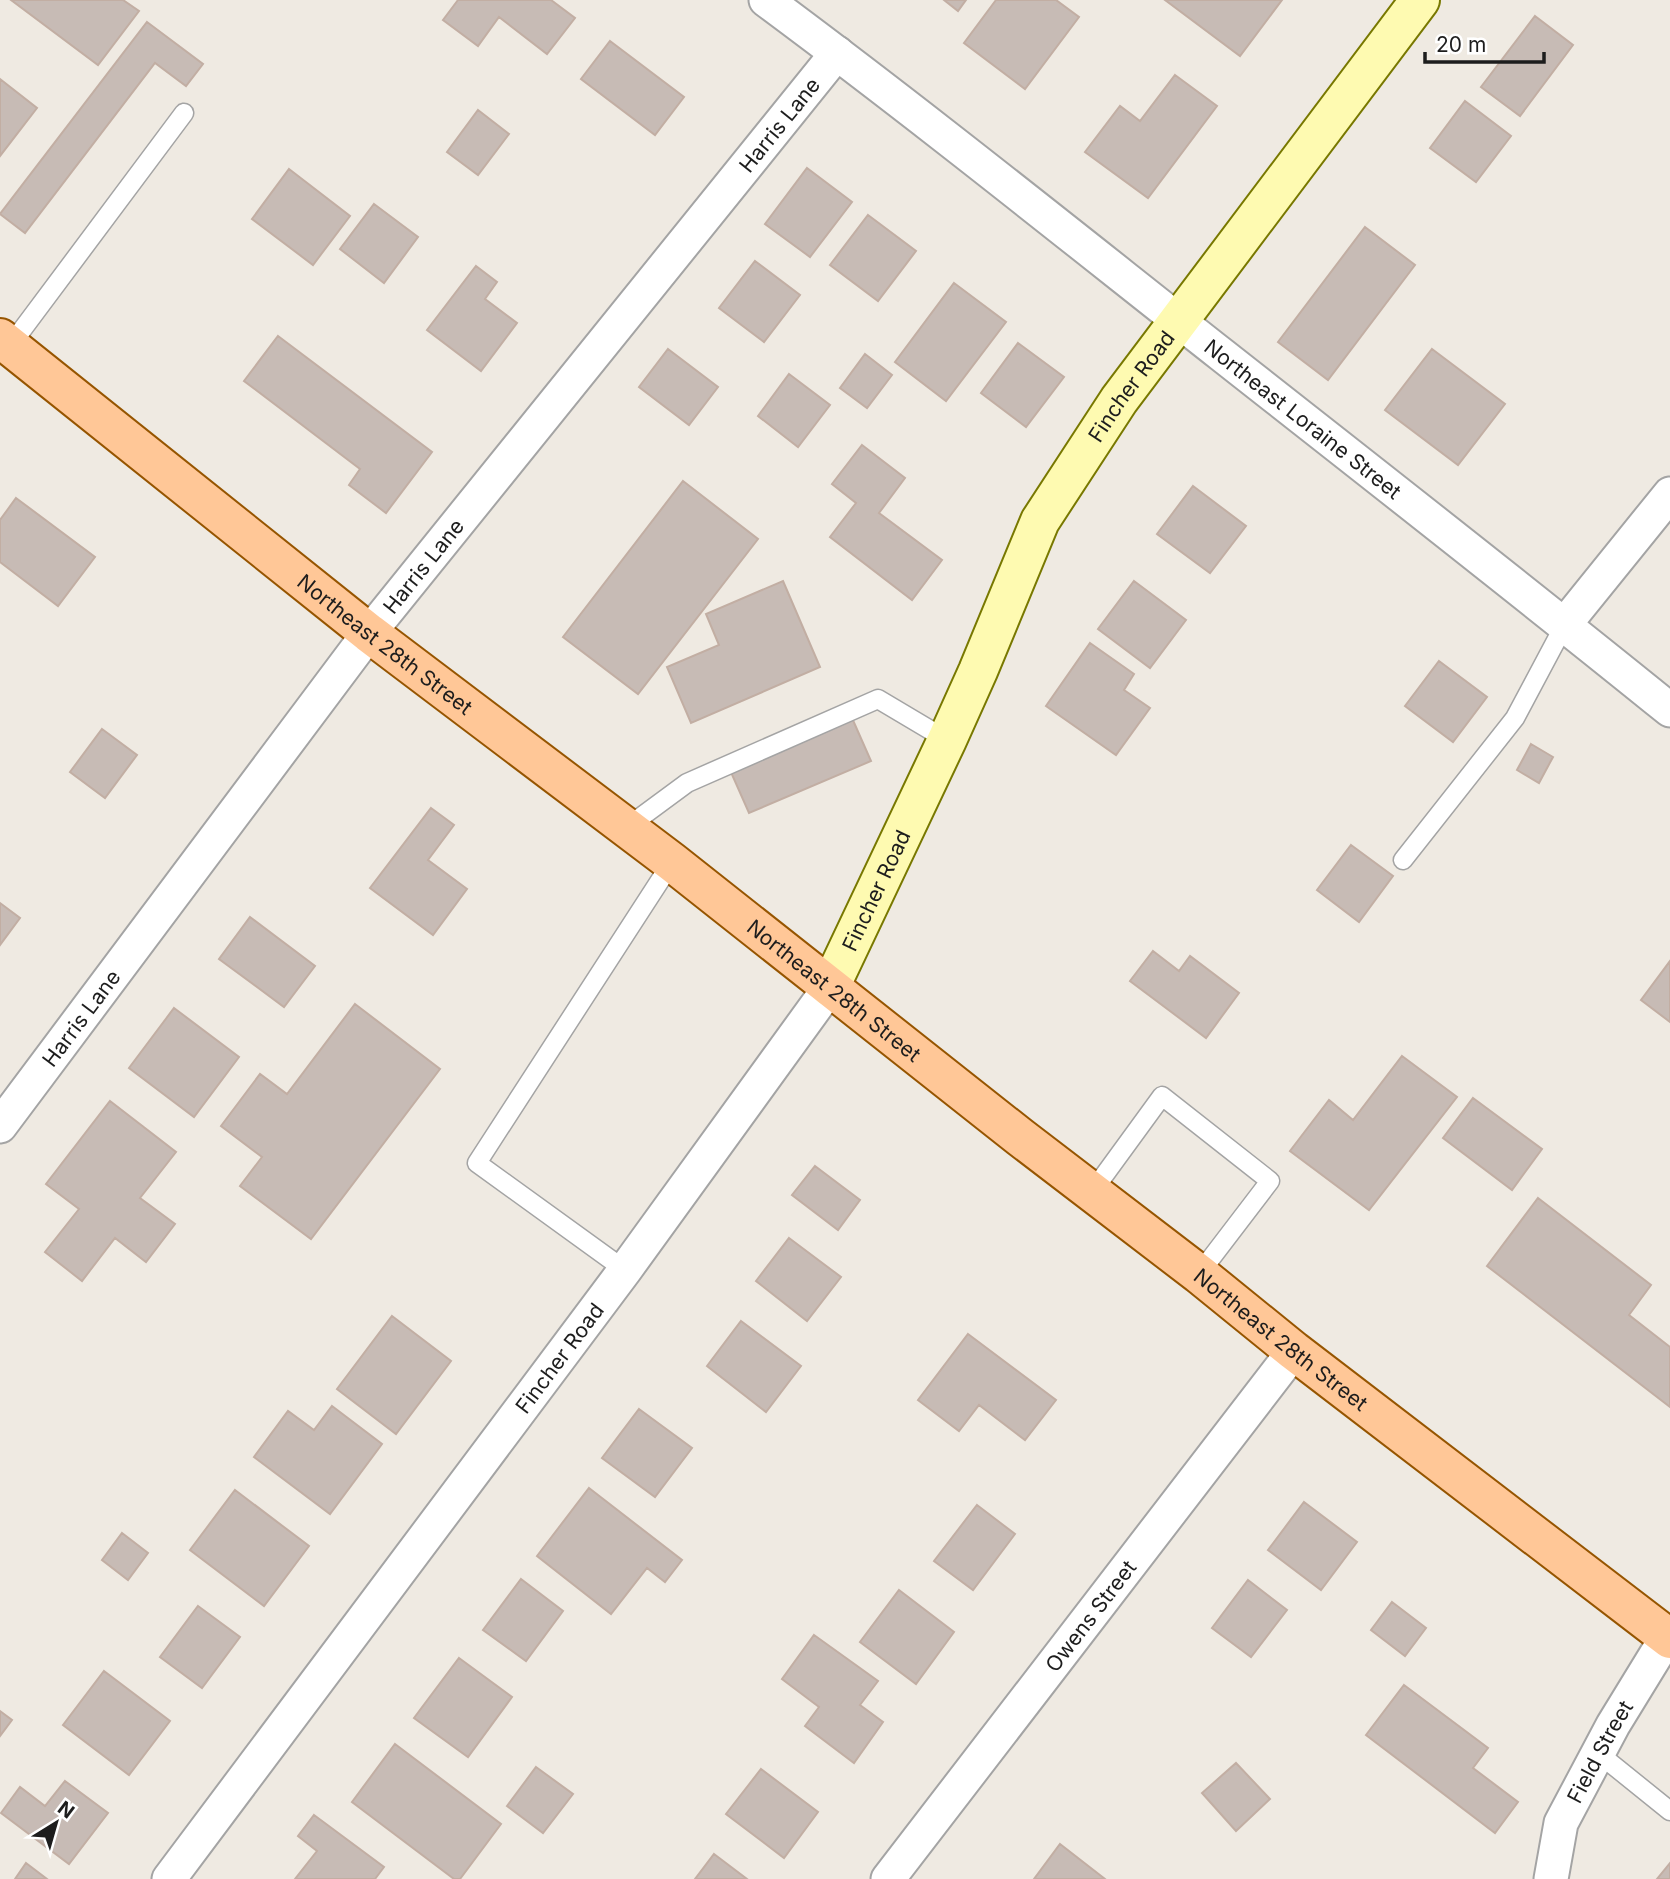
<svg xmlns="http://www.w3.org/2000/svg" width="1670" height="1879" font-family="Inter,sans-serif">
<rect width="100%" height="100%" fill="#efeae2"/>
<path fill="#c7bbb5" stroke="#c2aea3" stroke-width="2" d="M11,0H123L139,11L98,65Z
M458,0H551L575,18L547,54L499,17L478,46L443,20Z
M944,0H966L958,11Z
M996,0H1056L1079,17L1025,89L964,43Z
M1165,0H1282L1240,56Z
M1535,16L1573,45L1520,116L1481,87Z
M147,22L203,64L186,86L155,63L25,233L0,214Z
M610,41L684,97L655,135L581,79Z
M1175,75L1217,106L1148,198L1085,152L1120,106L1140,121Z
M0,79L37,108L0,156Z
M1465,101L1511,136L1476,182L1430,148Z
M478,110L509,134L478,175L447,152Z
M807,168L852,202L810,257L765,224Z
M289,169L350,216L313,265L252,219Z
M374,204L418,237L384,283L340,249Z
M868,215L916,251L878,301L830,265Z
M1365,227L1415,265L1328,380L1278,342Z
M755,261L800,295L764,342L719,308Z
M476,266L497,282L485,299L517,323L481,371L427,330Z
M954,283L1006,322L946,401L895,362Z
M278,336L432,452L386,513L349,485L360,469L244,381Z
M1018,343L1064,377L1026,427L981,393Z
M668,349L718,387L689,425L639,387Z
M1432,349L1505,404L1458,465L1385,410Z
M865,354L892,375L867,408L840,388Z
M789,374L830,405L798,447L758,416Z
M862,445L905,478L879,513L942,560L912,600L830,537L856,503L832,484Z
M683,481L758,539L638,694L563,637Z
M1193,486L1246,526L1210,573L1157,534Z
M16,498L95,557L58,606L0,562V520Z
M783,581L820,667L691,723L667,667L719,645L706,614Z
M1134,581L1186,620L1150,668L1098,629Z
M1090,643L1134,674L1124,690L1150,708L1116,755L1046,706Z
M1439,661L1487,697L1453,742L1405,706Z
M852,718L871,761L749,813L730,770Z
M102,729L137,755L105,798L70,772Z
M1531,744L1553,757L1539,783L1517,770Z
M431,808L454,825L428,860L467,889L433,935L370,888Z
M1351,845L1393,876L1359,922L1317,890Z
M0,903L20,918L0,945Z
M250,917L315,966L284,1007L219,959Z
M1153,951L1179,971L1190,956L1239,993L1206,1038L1130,981Z
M1670,961V1022L1641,1000Z
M355,1004L440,1069L311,1239L240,1186L262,1157L221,1126L260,1074L287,1094Z
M174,1008L239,1057L194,1117L129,1068Z
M1402,1056L1457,1097L1369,1210L1290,1151L1329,1100L1353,1120Z
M1473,1098L1542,1149L1512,1190L1443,1138Z
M110,1101L176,1152L140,1198L175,1224L146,1262L115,1238L82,1281L45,1252L79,1209L46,1184Z
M815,1166L860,1200L838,1230L792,1195Z
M1538,1198L1651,1285L1629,1315L1670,1347V1407L1487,1266Z
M789,1238L841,1277L807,1321L756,1281Z
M392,1316L451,1361L396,1434L337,1389Z
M741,1321L801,1366L766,1412L707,1366Z
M968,1334L1056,1400L1025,1440L979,1405L959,1431L918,1400Z
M332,1406L382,1444L330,1514L254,1457L288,1411L314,1430Z
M639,1409L692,1448L655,1497L602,1458Z
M589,1488L682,1560L665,1582L647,1568L611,1614L537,1556Z
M235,1490L309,1546L264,1606L190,1550Z
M1304,1502L1357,1542L1321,1590L1268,1550Z
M977,1505L1015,1534L973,1590L934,1561Z
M122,1533L148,1553L128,1580L102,1560Z
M521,1579L563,1611L526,1661L483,1630Z
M1248,1580L1287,1610L1251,1657L1212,1628Z
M899,1590L954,1632L916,1684L860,1642Z
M1392,1602L1426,1628L1405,1656L1371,1630Z
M198,1606L240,1637L202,1688L160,1657Z
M814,1635L878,1681L860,1705L883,1722L854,1763L805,1726L819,1707L782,1679Z
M459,1658L512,1697L468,1757L414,1718Z
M104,1671L170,1721L129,1775L63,1725Z
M1404,1685L1488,1748L1473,1768L1518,1802L1495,1833L1366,1735Z
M0,1711L12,1720L0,1736Z
M395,1744L501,1824L460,1879H454L352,1802Z
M1236,1763L1270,1799L1236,1831L1202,1793Z
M536,1767L573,1794L543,1833L507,1806Z
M761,1769L818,1812L784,1858L726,1814Z
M65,1781L108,1813L69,1864L1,1813L20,1787L45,1806Z
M314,1815L384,1867L375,1879H295L317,1851L298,1836Z
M1060,1844L1105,1879H1034Z
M714,1854L747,1879H695Z
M26,1863L47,1879H15Z
M1670,1863V1879H1657Z"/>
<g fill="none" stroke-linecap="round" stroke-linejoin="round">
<g stroke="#a4a4a4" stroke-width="21">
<path id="lane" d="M10,346L184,113
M626,828L687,783L878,699L947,740
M1403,860L1515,718L1565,624
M1092,1192L1162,1096L1270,1181L1199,1274
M625,1270L477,1163L672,862
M1598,1753L1670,1811"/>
</g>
<g stroke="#a4a4a4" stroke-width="37">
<g id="street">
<path id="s1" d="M766,0C921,115 1071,236 1222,355C1372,473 1522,590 1670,710"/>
<path d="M1565,624L1670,494"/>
<path id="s2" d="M0,1126L369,633L837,53"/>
<path id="s3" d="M169,1879L625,1270L830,987"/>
<path id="s4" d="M888,1879L1294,1351"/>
<path id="s5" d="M1551,1879L1561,1823L1613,1725L1670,1632"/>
</g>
</g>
<g stroke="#787800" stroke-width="42">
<g id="secondary">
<path id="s6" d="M830,987L947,740L978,671L1040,521L1119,400L1420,0"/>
</g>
</g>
<g stroke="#965500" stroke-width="42">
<g id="primary">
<path id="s7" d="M0,338L369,633L672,862L1020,1137L1199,1274L1294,1351L1670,1639"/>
</g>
</g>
<use href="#lane" stroke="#fff" stroke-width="18"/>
<use href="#street" stroke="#fff" stroke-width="33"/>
<use href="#secondary" stroke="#fefab1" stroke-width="38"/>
<use href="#primary" stroke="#ffc797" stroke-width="38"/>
</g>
<g text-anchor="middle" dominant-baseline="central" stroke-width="6" stroke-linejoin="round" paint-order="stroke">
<g font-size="21" fill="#1d1d1d" stroke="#fff">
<text stroke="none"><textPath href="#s2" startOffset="1269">Harris Lane</textPath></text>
<text stroke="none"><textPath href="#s6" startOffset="674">Fincher Road</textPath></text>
<text stroke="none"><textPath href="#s1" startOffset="681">Northeast Loraine Street</textPath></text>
<text stroke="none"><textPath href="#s2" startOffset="702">Harris Lane</textPath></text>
<text stroke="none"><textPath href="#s7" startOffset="492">Northeast 28th Street</textPath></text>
<text stroke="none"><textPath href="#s6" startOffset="107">Fincher Road</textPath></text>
<text stroke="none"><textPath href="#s7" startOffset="1059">Northeast 28th Street</textPath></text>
<text stroke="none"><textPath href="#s2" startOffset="135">Harris Lane</textPath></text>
<text stroke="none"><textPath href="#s7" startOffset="1626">Northeast 28th Street</textPath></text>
<text stroke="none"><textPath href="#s3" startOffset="651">Fincher Road</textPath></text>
<text stroke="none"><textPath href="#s4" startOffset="332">Owens Street</textPath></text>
<text stroke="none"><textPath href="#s5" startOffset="138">Field Street</textPath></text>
</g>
</g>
<g transform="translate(56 1823) rotate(37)" stroke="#ffffff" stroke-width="5" paint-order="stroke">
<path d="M0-5L12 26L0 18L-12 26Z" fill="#1d1d1d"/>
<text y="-10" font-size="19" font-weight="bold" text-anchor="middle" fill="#1d1d1d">N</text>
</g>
<path d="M1425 52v10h119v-10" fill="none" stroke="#1d1d1d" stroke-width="3.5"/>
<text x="1436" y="52" font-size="21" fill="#1d1d1d" stroke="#ffffff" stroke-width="5" paint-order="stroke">20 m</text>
</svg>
